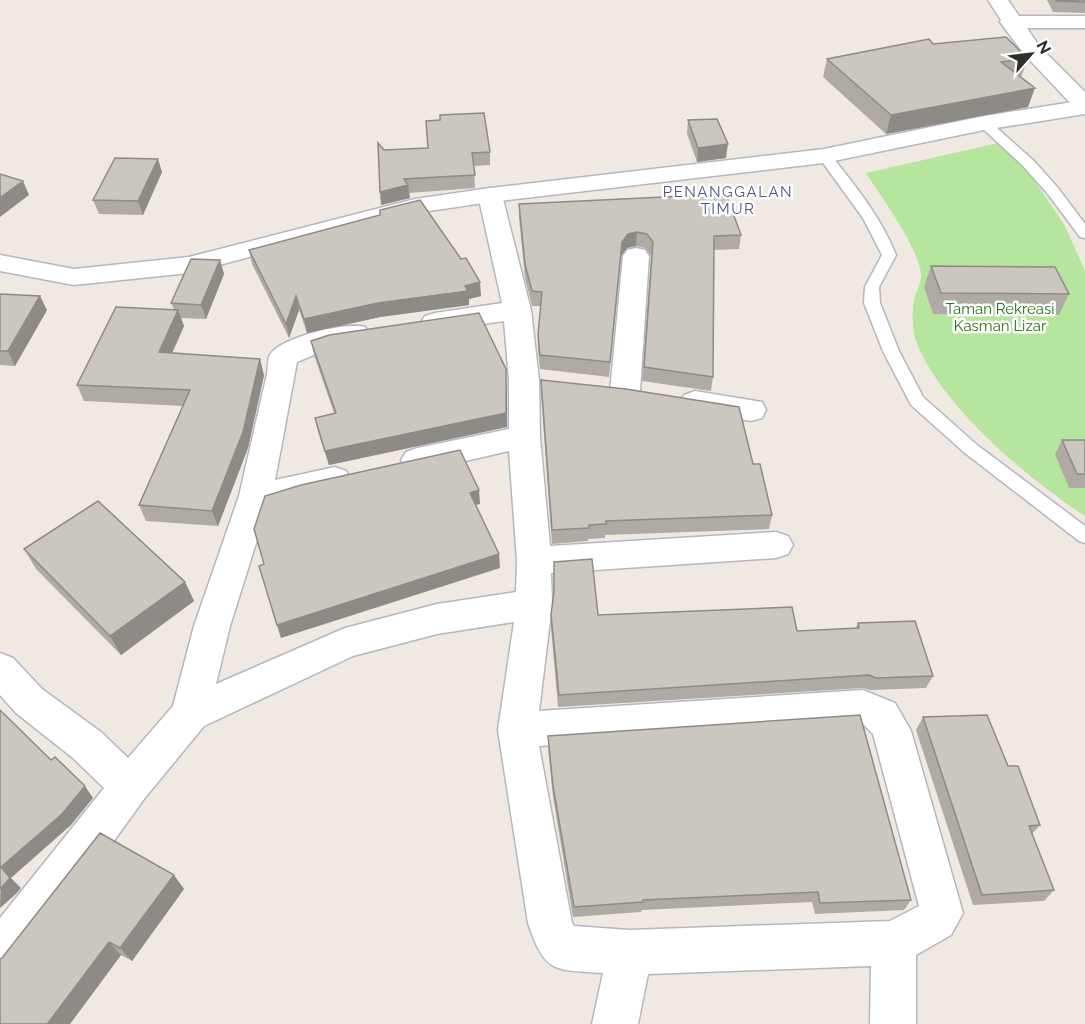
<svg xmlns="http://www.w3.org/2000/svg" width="1085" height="1024" font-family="Raleway,sans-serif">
<rect width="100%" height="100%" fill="#efe9e1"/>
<path fill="#b6e59e" d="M1007,141L1064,224L1085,271V516C1028,479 940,405 916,341C912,331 912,310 914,300C916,292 922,281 921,273C916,243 883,200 866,173Z"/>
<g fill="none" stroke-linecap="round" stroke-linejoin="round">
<g stroke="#b4b7c1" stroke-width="3">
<path id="service" d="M984,119L988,120L1033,160L1058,188L1085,224V238L1080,237L1048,194L1023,166L980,126L978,123Z
M824,152L829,153C854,184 881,217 896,255L879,287L880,303L899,351L923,397L977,445L1085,526V543L1079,541L965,453L911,405L883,351L864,303L865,287L882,255L863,218L818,156Z"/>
</g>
<g stroke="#b4b7c1" stroke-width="3">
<path id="minor" d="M988,0H1008L1019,16H1085V28H1027L1039,46L1085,92V112L1077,110L1024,54L1000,22L1001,20Z
M490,188L499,190L502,195L531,310L539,380L540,437L550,546L776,532L788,536L793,545L788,554L776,558L551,573L552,604L539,711L863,690L895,703L911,731L963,913L951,935L916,955V1024H870L871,966L648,974L638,1024H592L603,973C553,970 545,973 528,923L498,730L514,622L437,634L353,656L204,726L144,799L95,867L16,969L0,975V918L104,788L73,758L16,713L0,695V653L13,658L42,689L101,732L128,758L173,706L194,626L239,496L267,374C268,367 267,357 272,352C287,336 345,322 365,327L369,334L365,341L328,349L297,362L275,480L335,467L346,471L351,479L346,487L268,505L230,626L216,684L345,628L437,604L516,592L517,561L509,451L417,472L406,468L401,460L406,452L417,448L509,429V380L504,321L435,331L425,328L421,322L425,316L435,313L502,303L478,195L481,190ZM863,724L873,734L919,906L890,921L630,930L574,926L572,923L539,746Z
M636,248L645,250L649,256L640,391L636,398L625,401L614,398L610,391L623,256L627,250Z
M695,391L762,402L766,410L762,418L751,421L684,409L680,402L684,395Z"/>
</g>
<g stroke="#b4b7c1" stroke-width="3">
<path id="tertiary" d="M1085,100V114L984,130L824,163L490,202L416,213L189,273L74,285L0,271V255L74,269L189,257L415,199L490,188L824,149L984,116Z"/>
</g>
<use href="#service" fill="#fff" fill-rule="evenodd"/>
<use href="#minor" fill="#fff" fill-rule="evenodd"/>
<use href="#tertiary" fill="#fff" fill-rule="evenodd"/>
</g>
<path fill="#afaba4" d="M1047,0H1085V13L1053,12Z
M933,44L1028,59L1021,77L1028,107L886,134L823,77L827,59Z
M688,120L726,158L697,162L687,134Z
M428,148L490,152V165L474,166L475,188L409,193L410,198L381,205L384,150Z
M162,172L143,215L99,214L93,200Z
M519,204L741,235L739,249L714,250L713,377L711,391L642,381L651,256L645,248L636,246L627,248L621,256L609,377L540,369L538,349V335L541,306H532L525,278L519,218Z
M249,250L481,296L469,299V305L380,317L307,333L299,310L289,338L252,264Z
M220,260L224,274L206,319L181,318L184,326L172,353L264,375L248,448L218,526L146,521L139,505L183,406L84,401L77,385L174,309L171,303Z
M931,266L1069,294L1059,315L933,314L924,287Z
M0,294L47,310L15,366L0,365Z
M311,341L507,383V427L329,465L318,432L315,418L334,413L314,355Z
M541,380L753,464L772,515L769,529L605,535V538L588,539V541L552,544L541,394Z
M1062,440H1085V488H1069L1055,454Z
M24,549L185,582L194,601L121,655L36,569Z
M554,562L598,615L797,631L855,629L858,623L933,676L926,688L870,690L863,688L558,707L551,628V615L554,595Z
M923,717L1008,766L1040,825L1032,834L1054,890L1044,901L973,905L916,730Z
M548,736L911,900L904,910L815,914L812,902L642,910L641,912L573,917L553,797L548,748Z
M184,889L132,961L121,955L70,1024H0L2,958Z"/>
<path fill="#8e8b86" d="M1035,88L1028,107L886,134L891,115Z
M728,144L726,158L697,162L698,148Z
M158,159L162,172L143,215L138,201Z
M23,181L29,195L0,217V198Z
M408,185L410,198L381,205L380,192Z
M637,232L636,246L627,248L621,256L609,377L622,242L628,234Z
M220,260L224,274L206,319L201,305Z
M480,282L481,296L469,299V305L380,317L307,333L304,319Z
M40,296L47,310L15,366L8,351Z
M296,296L299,310L289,338L286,324Z
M178,310L184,326L165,369L159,352Z
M260,359L264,375L248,448L218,526L212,511Z
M506,369L507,427L329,465L325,451Z
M479,490L480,504L471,506L470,493Z
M499,554L500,568L281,638L277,625Z
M185,582L194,601L121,655L110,636Z
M85,786L93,798L71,825L11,878L21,888L16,894L0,908L1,867Z
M174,875L184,889L132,961L120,948Z
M109,942L121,955L70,1024H49L48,1023Z"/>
<path fill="#cbc7bf" stroke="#8e8b86" stroke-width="1.5" d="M1056,0H1085V2L1057,1Z
M1006,37L1028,59L1001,62L1035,88L891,115L827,59L929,39L933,44Z
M484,113L490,152L472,153L475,175L404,179L408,185L380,192L378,143L384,150L428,148L426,121L440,120V115Z
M717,119L728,144L698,148L688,120Z
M115,158L158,159L138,201L93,200Z
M0,174L23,181L0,198Z
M726,194L741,235L714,236L713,377L644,367L653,242L647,234L637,232L628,234L622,242L610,362L540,355L538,335L542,292L532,291L525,264L519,204Z
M420,200L461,259L466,258L480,282L465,286L468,291L378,303L304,319L296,296L286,324L249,250L380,215V210Z
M191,259L220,260L201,305L171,303Z
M931,266L1055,267L1069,294L941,293Z
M0,294L40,296L8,351H0Z
M116,307L178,310L159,352L260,359L243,432L212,511L139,505L190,390L77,385Z
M479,313L506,369V413L325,451L315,418L336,413L311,341L329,335Z
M541,380L626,389L739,407L753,464H760L772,515L606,521V524L589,525V528L552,530Z
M1062,440H1085V474H1077Z
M460,450L479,490L470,493L499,554L277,625L259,566L264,564L254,529L265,496L301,485Z
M98,501L185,582L110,636L24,549Z
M592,559L598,615L792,607L797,631L859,628L858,623L915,621L933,676L876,678L869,675L559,695L551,615L554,591V562Z
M0,710L51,760L55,757L85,786L62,814L1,867L10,878L0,889Z
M860,715L911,900L820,903L818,892L643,900V902L574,907L553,786L548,736Z
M987,715L1008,766H1018L1040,825L1029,826L1054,890L982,895L923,717Z
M100,833L174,875L120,948L109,942L48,1023L49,1024H0V959L2,958Z"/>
<g text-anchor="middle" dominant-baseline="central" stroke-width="5" stroke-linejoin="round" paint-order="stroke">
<g font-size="15" letter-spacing="1.5" fill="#4d5680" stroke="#fff">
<text x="728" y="192">PENANGGALAN<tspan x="728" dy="17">TIMUR</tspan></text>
</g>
<g font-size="15" fill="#2c6e1b" stroke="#fff">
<text x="1000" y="309">Taman Rekreasi<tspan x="1000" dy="17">Kasman Lizar</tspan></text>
</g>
</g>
<g transform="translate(1031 54) rotate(62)" stroke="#ffffff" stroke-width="4.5" paint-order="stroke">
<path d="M0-4.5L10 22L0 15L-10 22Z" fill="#2e2e2e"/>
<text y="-9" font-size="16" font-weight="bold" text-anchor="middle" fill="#2e2e2e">N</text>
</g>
</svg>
